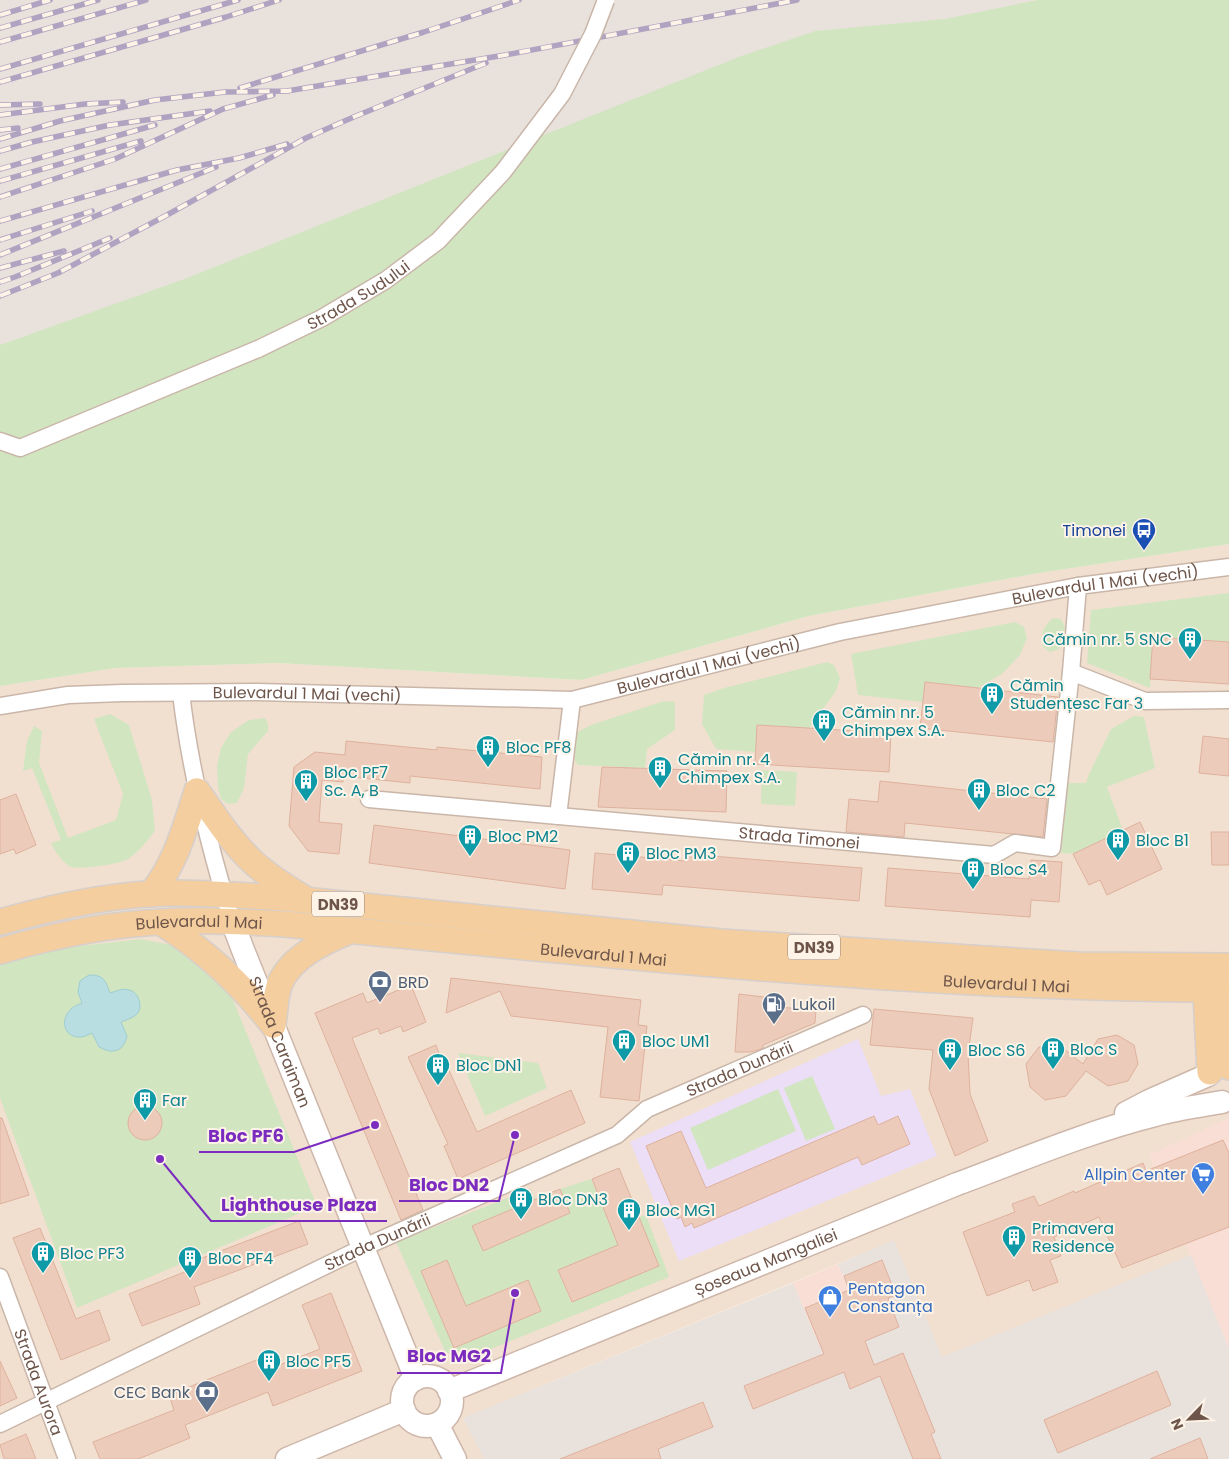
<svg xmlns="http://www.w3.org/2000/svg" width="1229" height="1459" font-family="Poppins,sans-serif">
<rect width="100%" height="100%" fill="#faeee1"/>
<path fill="#f1e0d0" d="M1229,544V1118L1150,1156L1191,1255L942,1358L893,1241L463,1418L484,1459H0V686L116,668L277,663L581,680L809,616L1033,574Z"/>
<path fill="#f9ded6" d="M1229,1118V1349L1149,1155Z
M838,1264L868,1336L819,1345L793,1283Z"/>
<path fill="#e9e1dc" d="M0,0H1037L1022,3L0,607Z
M894,1240L942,1357L1191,1255L1229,1349V1459H484L463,1418L793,1283L819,1345L835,1339L868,1335L838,1264Z"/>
<path fill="#ebdef6" d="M858,1039L881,1096L910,1089L937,1156L679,1261L630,1142Z"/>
<path fill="#d2e5c1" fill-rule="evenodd" d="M1037,0H1229V544L1033,574L809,616L581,680L277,663L116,668L0,686V345L187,278L741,56L815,31L945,19Z
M1229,593V642L1153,637L1150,688L1087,663L1091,610Z
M1053,618L1061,619L1065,627L1063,644L1059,649L1050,652L1043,647C1040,633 1043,627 1053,618Z
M1015,622L1024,627L1027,638L1020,655L1003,673L978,688L925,682L923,702L858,695L851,654Z
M827,662L834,665L840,678L836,691L809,728L758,725L756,752L716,749L702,724L704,695L724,688Z
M664,701L675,702V730L647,749L645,768L578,765L575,761L576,733L591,725Z
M110,714L129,725L152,800L155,831C147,841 139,852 128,859C122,864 78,870 71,867C62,862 55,852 51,843L61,840L32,768L23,771L27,741L34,726L42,731L39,763L68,838L116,820L123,794L94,719Z
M1134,716L1144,717L1155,768L1107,787L1123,830L1073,854L1061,853L1068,783H1086L1089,774L1111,729Z
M265,718L268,724V731L248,754L244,788L237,803L228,804L221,799L218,788L217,765L221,748L231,732L249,720Z
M762,770L797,772L795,806L761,804Z
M141,939L186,948L231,995L317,1206L77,1308L0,1098V962L37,951Z
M458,1053L538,1063L547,1088L485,1116Z
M812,1076L835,1129L806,1141L784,1088Z
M778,1089L796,1131L708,1170L690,1128Z
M591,1179L618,1245L558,1270L571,1302L659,1266L639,1217L646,1215L669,1277L461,1361L445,1351L396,1242L530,1189L535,1199L473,1226L483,1251L570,1213L560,1189ZM447,1261L466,1306L528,1280L541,1311L454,1348L421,1271Z"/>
<path fill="#b8dee1" stroke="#9fcdd2" d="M89,975C104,975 105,980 110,993C117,991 122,988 129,990C139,992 144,1008 136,1015C132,1018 126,1020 121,1022L127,1036C123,1053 112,1054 99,1047L92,1033C89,1034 85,1037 81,1037C63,1038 60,1019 71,1009C74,1006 78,1005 82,1003L78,992L80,981Z"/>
<path fill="#edcbbb" stroke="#deb19d" d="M1153,637L1229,642V684L1150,679Z
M925,682L1058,697L1053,742L920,728Z
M757,725L891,733L889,772L755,764Z
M1203,736L1229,739V776L1199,773Z
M346,741L437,750V747L542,757L540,789L410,776V783L343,776V782L322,780L319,822L342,824L339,854L308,851L289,826L294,767L315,752L345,755Z
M602,767L727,771L726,812L598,807Z
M880,781L1047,799L1043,837L905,823L904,837L846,832L849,799L878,802Z
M16,794L36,845L16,854L14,849L0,854V800Z
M1140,822L1162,869L1107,895L1100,880L1089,885L1073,854Z
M374,825L570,850L565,889L369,863Z
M1211,832H1229V865H1212Z
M595,853L685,861L686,854L862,868L859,901L663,885L662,895L592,889Z
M1031,860L1062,862L1059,902L1031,900L1030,917L885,906L888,868L1029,879Z
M451,978L641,1000L638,1025L647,1026L639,1101L600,1097L608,1027L511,1016L500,991L446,1013Z
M411,985L426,1022L403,1032L401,1026L380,1034L378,1028L352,1038L423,1210L401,1220L315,1013L363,993L367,1003Z
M739,994L764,997V1006L816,1010L815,1023L763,1045V1048L755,1051L750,1052H735Z
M874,1009L973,1018L968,1054L970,1094L988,1141L955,1156L929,1089L933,1050L870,1045Z
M1117,1035L1134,1045L1138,1064L1128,1081L1108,1086L1086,1071L1066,1096L1045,1100L1030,1087L1026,1064L1039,1047L1060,1046L1083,1064L1098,1039Z
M436,1045L441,1059L442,1055L477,1132L571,1090L585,1123L458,1179L444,1146L448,1144L408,1057Z
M128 1123a17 17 0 1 1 34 0a17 17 0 1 1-34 0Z
M874,1116L878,1125L898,1116L910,1144L862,1165L858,1157L694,1228L692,1223L685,1227L681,1217L677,1219L646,1146L681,1131L706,1188Z
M0,1118H2L29,1195L0,1204Z
M1223,1140L1229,1153V1227L1122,1268L1099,1217L1054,1237L1061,1256L1050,1260L1058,1282L1033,1291L1029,1280L987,1296L963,1232L1015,1212L1012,1204L1034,1196L1039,1206L1074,1191L1075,1193L1143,1163L1146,1171Z
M619,1168L659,1266L572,1302L558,1270L618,1245L592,1179Z
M560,1189L570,1213L483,1251L472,1226Z
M299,1221L308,1244L194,1287L200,1304L142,1326L129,1294L187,1271L184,1265Z
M40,1228L76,1319L99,1310L110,1340L61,1360L13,1238Z
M447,1260L466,1306L528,1280L541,1311L454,1348L421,1271Z
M882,1260L896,1295L888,1298L899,1327L865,1341L874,1365L903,1353L935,1432L931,1434L941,1459H913L880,1376L850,1389L844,1372L753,1409L744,1386L824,1354L805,1308L849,1290L844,1276Z
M331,1293L362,1371L273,1406L268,1392L185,1425L190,1438L138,1459H100L93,1442L174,1410L169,1395L259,1359L264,1371L320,1349L302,1305Z
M0,1361L17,1398L0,1406Z
M1157,1371L1171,1405L1058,1453L1044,1420Z
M703,1402L713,1427L658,1449L661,1459H560Z
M26,1434L36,1459H4L0,1445Z
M1200,1438L1208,1459H1150Z"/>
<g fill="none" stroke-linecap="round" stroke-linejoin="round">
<g stroke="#c9b6a9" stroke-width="19">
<g id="street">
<path d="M0,441L20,448L258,349"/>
<path d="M1078,586L1071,672L1145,701L1229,700"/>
<path d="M181,693C190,771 209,846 232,921"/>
<path id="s1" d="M0,706L68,695L122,693L258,692L572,700L840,632L1078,586L1229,567"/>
<path id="s2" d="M369,799L994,855L1015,843L1052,848L1071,672"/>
<path d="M558,816L572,700"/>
<path id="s3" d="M0,1277L67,1459"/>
<path id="s4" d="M0,1424L362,1248L617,1135L647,1109L863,1015"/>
</g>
</g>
<g stroke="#ceb7aa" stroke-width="25">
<g id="secondary">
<path id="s5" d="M232,921L243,950L416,1379"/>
<path d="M1126,1113L1149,1101L1208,1075"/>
<circle cx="427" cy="1401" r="25"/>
<path id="s6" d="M449,1391L957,1184C1022,1160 1087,1132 1155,1115C1177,1109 1199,1106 1222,1102"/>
<path d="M437,1424L455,1459"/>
<path d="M287,1459L404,1410"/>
</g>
</g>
<g stroke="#d6cfcc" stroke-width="28">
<g id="primary">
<path d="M197,791C215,816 231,842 254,863C269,877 288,888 305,899"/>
<path d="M151,894C176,863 185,828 197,791"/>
<path d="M0,922C53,907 118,893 173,893C210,893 247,896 284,898L722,942L1079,965L1229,966"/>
<path d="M160,922C203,949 242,985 273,1025"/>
<path id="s7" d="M0,951C52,936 107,924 162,922C202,919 243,922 284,924C485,943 685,964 886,977C1000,984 1115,990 1229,989"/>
<path d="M1229,1009C1222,1027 1221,1048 1229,1067"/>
<path d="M273,1025C275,1012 275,995 280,983C292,956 325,941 350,931"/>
<path d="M1210,1072L1206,996L1212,982L1217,977"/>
</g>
</g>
<use href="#street" stroke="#fff" stroke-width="16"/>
<use href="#secondary" stroke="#fff" stroke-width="22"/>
<use href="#primary" stroke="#f4ce9e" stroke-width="25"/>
<g stroke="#b0a2c1" stroke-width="5.5">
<path id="rail" d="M0,15L50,0
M0,28L98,0
M0,42L146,0
M0,69L238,0
M0,82L226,17L279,0
M240,88L424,32L519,0
M0,105L40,104
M0,115L85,104L123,102
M0,130L18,128
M0,139L60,121L155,100L225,92L287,91L505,55L797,0
M0,151L32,142L110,125L210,111
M0,169L155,125
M0,181L141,141
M0,197L115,159L223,109L273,95
M0,221L177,170L239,158L287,144
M0,240L92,211
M0,255L216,167
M0,268L64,251
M0,282L15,277L110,238
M0,296L58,273L167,215L306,138L356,116L486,63"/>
</g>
<use href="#rail" stroke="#fdf3e7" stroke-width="4" stroke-dasharray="11" stroke-linecap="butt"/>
<g stroke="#c9b6a9" stroke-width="19" stroke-linecap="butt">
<g id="street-bridge">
<path id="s8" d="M258,349L322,318L386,280L438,241L503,172L562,94L593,34L606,0"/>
</g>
</g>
<use href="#street-bridge" stroke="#fff" stroke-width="16"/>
</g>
<defs>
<g id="bus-pin" transform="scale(1.25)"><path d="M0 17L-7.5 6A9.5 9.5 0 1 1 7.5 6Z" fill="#1a4fb4" stroke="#fdf3e7"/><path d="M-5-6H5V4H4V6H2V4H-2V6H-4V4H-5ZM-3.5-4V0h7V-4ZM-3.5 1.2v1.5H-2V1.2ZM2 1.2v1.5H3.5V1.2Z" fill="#fff"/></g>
<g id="building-pin" transform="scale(1.25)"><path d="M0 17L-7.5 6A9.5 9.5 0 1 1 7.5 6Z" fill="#0f9aa8" stroke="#fdf3e7"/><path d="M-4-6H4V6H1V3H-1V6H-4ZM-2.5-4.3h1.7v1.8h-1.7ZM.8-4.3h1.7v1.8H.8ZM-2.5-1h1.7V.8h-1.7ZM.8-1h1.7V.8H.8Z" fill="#fff"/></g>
<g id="bank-pin" transform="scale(1.25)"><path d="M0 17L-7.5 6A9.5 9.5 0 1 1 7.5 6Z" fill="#5c6f8a" stroke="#fdf3e7"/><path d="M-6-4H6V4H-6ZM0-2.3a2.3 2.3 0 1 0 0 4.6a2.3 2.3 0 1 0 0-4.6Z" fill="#fff"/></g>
<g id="fuel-pin" transform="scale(1.25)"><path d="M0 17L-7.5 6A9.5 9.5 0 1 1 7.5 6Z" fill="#5c6f8a" stroke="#fdf3e7"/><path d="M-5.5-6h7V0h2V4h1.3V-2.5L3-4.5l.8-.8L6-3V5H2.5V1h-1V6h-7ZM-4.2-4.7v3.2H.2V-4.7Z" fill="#fff"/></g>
<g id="supermarket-pin" transform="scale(1.25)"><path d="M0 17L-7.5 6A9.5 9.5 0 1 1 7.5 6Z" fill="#3f7fe0" stroke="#fdf3e7"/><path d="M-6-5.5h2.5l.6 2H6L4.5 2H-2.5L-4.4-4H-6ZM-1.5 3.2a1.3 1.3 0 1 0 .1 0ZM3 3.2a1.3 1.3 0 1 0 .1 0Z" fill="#fff"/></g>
<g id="shop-pin" transform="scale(1.25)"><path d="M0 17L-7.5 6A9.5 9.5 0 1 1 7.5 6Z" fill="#3f7fe0" stroke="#fdf3e7"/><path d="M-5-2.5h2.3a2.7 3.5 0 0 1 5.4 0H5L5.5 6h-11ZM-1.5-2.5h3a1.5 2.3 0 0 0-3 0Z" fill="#fff"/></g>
</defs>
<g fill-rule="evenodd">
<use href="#bus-pin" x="1144" y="530"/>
<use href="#building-pin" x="1190" y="639"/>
<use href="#building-pin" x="992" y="694"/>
<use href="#building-pin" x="824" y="721"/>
<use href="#building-pin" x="488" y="747"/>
<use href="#building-pin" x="660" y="768"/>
<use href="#building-pin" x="306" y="781"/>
<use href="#building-pin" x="979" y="790"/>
<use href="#building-pin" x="470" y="836"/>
<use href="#building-pin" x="1118" y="840"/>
<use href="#building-pin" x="628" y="853"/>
<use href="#building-pin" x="973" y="869"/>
<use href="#bank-pin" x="380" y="982"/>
<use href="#fuel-pin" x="774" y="1004"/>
<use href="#building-pin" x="624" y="1041"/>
<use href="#building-pin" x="1053" y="1049"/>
<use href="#building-pin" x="950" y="1050"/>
<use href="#building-pin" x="438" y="1065"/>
<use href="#building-pin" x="145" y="1100"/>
<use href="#supermarket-pin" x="1203" y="1174"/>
<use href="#building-pin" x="521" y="1199"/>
<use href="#building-pin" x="629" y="1210"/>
<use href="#building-pin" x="1014" y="1237"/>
<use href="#building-pin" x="43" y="1253"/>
<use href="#building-pin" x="190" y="1258"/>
<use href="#shop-pin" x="830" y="1297"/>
<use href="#building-pin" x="269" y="1361"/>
<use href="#bank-pin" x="207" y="1392"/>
</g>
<g text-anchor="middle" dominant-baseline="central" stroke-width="4" stroke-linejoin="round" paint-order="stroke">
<g fill="#fdf3e7" stroke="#998479" stroke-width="1">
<rect x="312" y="891.5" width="52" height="25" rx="4"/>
<rect x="788" y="934.5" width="52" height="25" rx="4"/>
</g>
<g font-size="15" font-weight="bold" fill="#6e554a">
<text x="338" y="904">DN39</text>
<text x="814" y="947">DN39</text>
</g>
<g font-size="16" fill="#6e554a" stroke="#fdf3e7">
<text stroke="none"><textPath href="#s8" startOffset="114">Strada Sudului</textPath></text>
<text stroke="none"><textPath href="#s1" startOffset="1119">Bulevardul 1 Mai (vechi)</textPath></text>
<text stroke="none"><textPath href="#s1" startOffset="714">Bulevardul 1 Mai (vechi)</textPath></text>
<text stroke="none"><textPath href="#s1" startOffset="308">Bulevardul 1 Mai (vechi)</textPath></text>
<text stroke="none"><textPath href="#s2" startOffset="432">Strada Timonei</textPath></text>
<text stroke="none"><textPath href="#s7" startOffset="202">Bulevardul 1 Mai</textPath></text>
<text stroke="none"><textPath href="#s7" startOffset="608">Bulevardul 1 Mai</textPath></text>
<text stroke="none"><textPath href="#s7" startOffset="1012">Bulevardul 1 Mai</textPath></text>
<text stroke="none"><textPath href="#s5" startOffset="130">Strada Caraiman</textPath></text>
<text stroke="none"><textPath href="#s4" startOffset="822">Strada Dunării</textPath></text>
<text stroke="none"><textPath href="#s4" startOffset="419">Strada Dunării</textPath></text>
<text stroke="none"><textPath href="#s6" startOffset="342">Șoseaua Mangaliei</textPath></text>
<text stroke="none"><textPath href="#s3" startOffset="112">Strada Aurora</textPath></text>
</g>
<g font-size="16" fill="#164399" stroke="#fdf3e7" text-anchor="end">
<text x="1126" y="530">Timonei</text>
</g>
<g font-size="16" fill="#0d838f" stroke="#fdf3e7" text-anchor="start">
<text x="1172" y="639" text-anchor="end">Cămin nr. 5 SNC</text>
<text x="1010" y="685">Cămin<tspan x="1010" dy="18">Studențesc Far 3</tspan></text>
<text x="842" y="712">Cămin nr. 5<tspan x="842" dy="18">Chimpex S.A.</tspan></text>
<text x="506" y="747">Bloc PF8</text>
<text x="678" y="759">Cămin nr. 4<tspan x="678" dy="18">Chimpex S.A.</tspan></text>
<text x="324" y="772">Bloc PF7<tspan x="324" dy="18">Sc. A, B</tspan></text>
<text x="996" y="790">Bloc C2</text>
<text x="488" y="836">Bloc PM2</text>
<text x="1136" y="840">Bloc B1</text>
<text x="646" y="853">Bloc PM3</text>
<text x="990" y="869">Bloc S4</text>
<text x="642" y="1041">Bloc UM1</text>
<text x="1070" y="1049">Bloc S</text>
<text x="968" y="1050">Bloc S6</text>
<text x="456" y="1065">Bloc DN1</text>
<text x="162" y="1100">Far</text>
<text x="538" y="1199">Bloc DN3</text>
<text x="646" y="1210">Bloc MG1</text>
<text x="1032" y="1228">Primavera<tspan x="1032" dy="18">Residence</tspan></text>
<text x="60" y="1253">Bloc PF3</text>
<text x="208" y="1258">Bloc PF4</text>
<text x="286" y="1361">Bloc PF5</text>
</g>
<g font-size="16" fill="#4e5e75" stroke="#fdf3e7" text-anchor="start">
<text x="398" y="982">BRD</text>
<text x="792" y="1004">Lukoil</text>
<text x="190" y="1392" text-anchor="end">CEC Bank</text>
</g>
<g font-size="16" fill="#366cbe" stroke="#fdf3e7" text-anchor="end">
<text x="1186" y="1174">Allpin Center</text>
<text x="848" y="1288" text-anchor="start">Pentagon<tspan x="848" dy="18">Constanța</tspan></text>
</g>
</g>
<path fill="none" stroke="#7b2cbf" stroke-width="2" d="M375 1125L294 1152H199M515 1135L499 1201H399M160 1159L211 1221H387M515 1293L501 1373H397"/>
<g fill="#7b2cbf" stroke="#fdf3e7" stroke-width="2">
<circle cx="375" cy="1125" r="5"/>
<circle cx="515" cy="1135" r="5"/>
<circle cx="160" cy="1159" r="5"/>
<circle cx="515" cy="1293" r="5"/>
</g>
<g font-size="18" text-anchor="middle" font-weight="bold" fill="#7b2cbf" stroke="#fdf3e7" stroke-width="4" stroke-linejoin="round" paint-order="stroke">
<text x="246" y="1142">Bloc PF6</text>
<text x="449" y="1191">Bloc DN2</text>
<text x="299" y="1211">Lighthouse Plaza</text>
<text x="449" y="1362">Bloc MG2</text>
</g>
<g transform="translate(1189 1419) rotate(246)" stroke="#fdf3e7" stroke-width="4" paint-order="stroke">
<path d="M0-4L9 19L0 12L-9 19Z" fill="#6e554a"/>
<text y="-8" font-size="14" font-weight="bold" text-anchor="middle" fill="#6e554a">N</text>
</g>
</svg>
